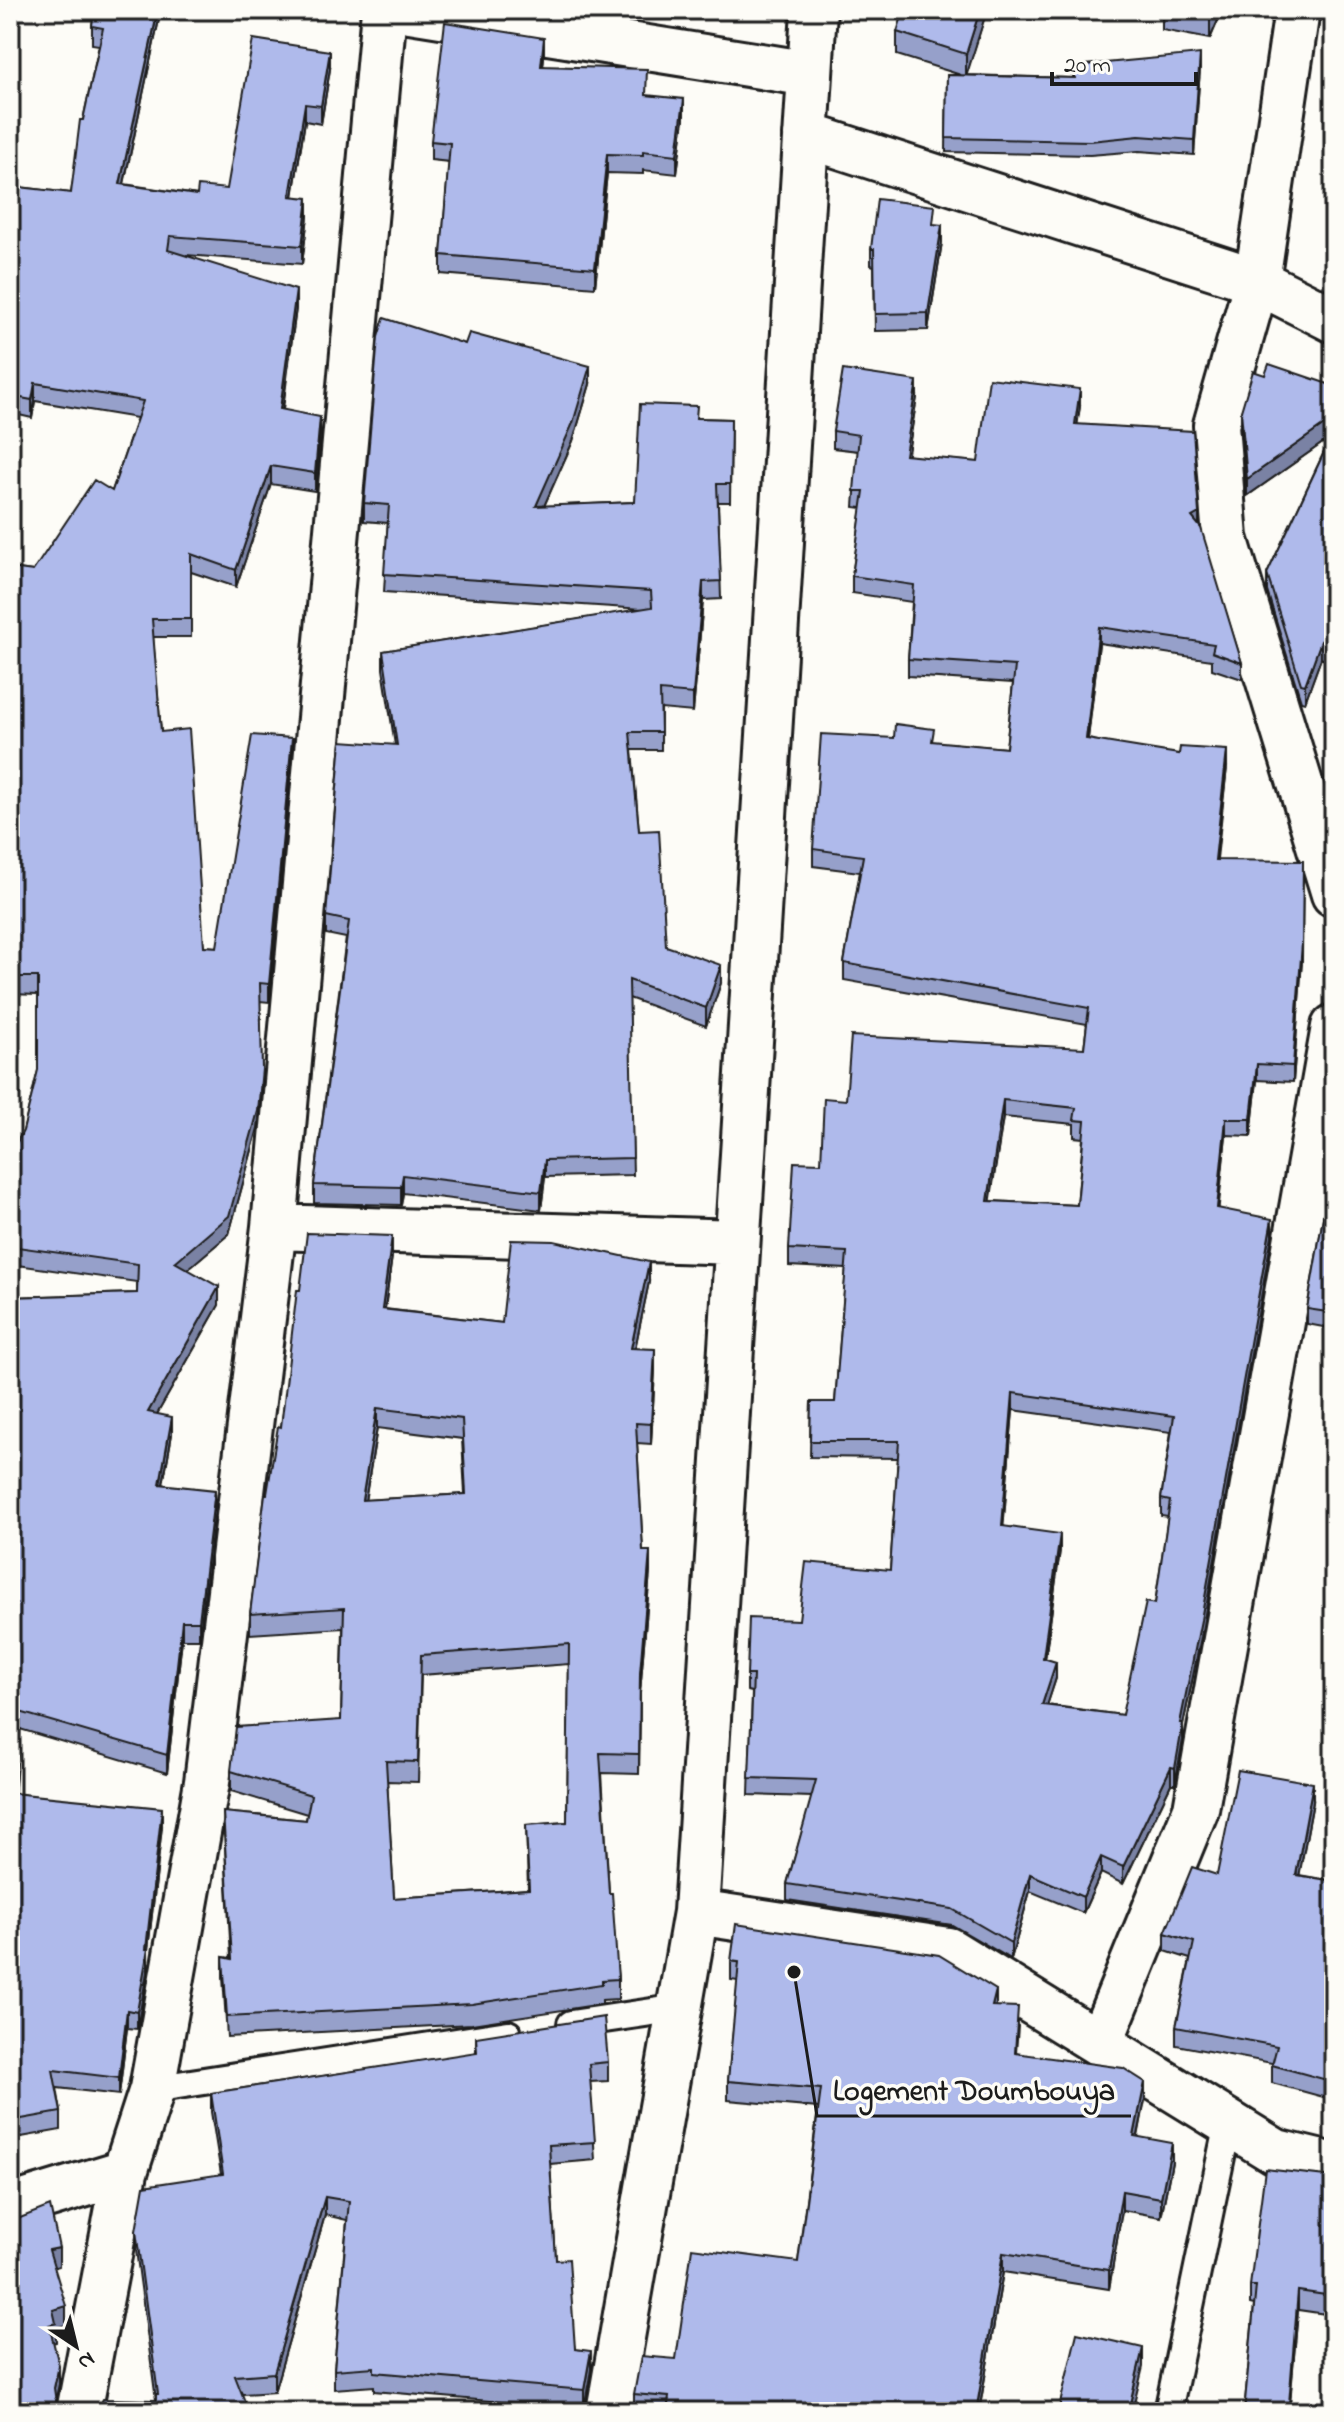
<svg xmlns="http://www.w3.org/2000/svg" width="1344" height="2422" font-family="'Indie Flower',sans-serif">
<rect width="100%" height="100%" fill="#fdfcf7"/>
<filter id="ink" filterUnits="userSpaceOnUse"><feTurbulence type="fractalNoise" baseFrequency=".0125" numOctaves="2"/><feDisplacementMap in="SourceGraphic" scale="16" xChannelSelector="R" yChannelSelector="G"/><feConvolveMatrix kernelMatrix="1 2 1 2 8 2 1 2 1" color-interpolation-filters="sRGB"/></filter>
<g filter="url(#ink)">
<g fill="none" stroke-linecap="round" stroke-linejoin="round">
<g stroke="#1c1c1c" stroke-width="32">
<path id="service" d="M571,2024L679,2008
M152,2089L508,2034
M1168,2412L1228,2123"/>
</g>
<g stroke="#1c1c1c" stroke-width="50">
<path id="minor" d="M410,10L810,74
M1297,10L1257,281L1216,425L1225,538L1334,894
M806,135L1257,281L1334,320
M274,1227L737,1242
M696,1912L948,1950L1276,2152L1334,2166
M1100,2043L1196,1809L1334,1027
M10,2207L125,2172
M79,2412L125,2172L152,2089L207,1782L274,1227L384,10
M609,2412L696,1912L814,10"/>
</g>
<use href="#service" stroke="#fdfcf7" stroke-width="26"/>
<use href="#minor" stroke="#fdfcf7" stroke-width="44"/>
</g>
<path fill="#96a0ca" stroke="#1c1c1c" stroke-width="2" fill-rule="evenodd" d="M10,10H20L10,113L15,131L11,186L71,193L83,120L99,45L92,44V26L94,10H161L124,184L197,195L227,189L330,69L321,124L305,121L293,197L308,216L302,264L186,255L296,308L283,409L320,435L315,491L271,484L236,587L191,572V637H153L161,732L204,946L217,947L292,756L269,1002L260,1001L262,1087L258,1128L229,1234L187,1269L219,1305L157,1414L172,1434L163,1484L215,1508L199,1639H182L167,1773L20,1729L14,1793L162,1826L148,1949V1967L137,2029L127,2028L119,2095L57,2088L61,2112V2130L10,2139V1297L137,1293V1282L10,1264V1155L23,1131L38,1071V995L10,994V568L33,571L112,491L137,418L35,401L32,418L10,413Z
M987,10L966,75L1074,78V66L1200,68L1194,155L1139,151L1090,155L946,152L947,75H961L897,55V32Z
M1162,10H1236L1235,14L1222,11L1210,39L1162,30Z
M544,57L543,66L646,95L684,118L677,174L643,170V174L607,173L595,287L441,274V255L449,162L431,160V141Z
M935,225L942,242L928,330L875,331L874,266L871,265V249Z
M1265,375L1334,386V665L1321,658L1305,702L1301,701L1267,591V574L1331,437L1247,496L1241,428V411Z
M590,384L573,441L544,506L635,502L697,418L731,419L730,502H718L721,599L703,600L693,712L661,709V750H632L639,831L666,946L721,983L706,1026L629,998L633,1175L545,1177L541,1210L403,1193L401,1205L314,1203V1185L346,938L326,934V916L395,745L383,669V651L643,609L384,592L388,523L364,521V503Z
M917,397L907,456L978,462L1080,406L1077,424L1199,526L1242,663V679L1212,669V660L1099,643L1088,739L1227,767L1216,860L1302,960L1293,1082L1257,1080L1251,1136L1226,1135L1218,1208L1272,1236L1201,1637L1183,1725V1740L1175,1784H1171L1123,1884L1101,1873L1083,1913L1030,1891L1011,1959L952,1925L787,1900V1884L812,1797L749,1795L752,1692L747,1691V1675L799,1620L890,1570L898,1458L810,1457L811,1402H835L846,1269L789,1266V1249L821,1163L846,1100L1084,1048L1087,1024L844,980V963L860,872L813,866V849L934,742L1006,748L1013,683L908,676V659L912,602L852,593V576L862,508L854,507L858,451L833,448V431ZM1003,1117L1074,1124V1137L1083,1138L1077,1205L990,1201ZM1013,1410L1171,1432L1161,1499V1516L1168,1517L1155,1604L1122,1715L1047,1705L1056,1678L1045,1659L1060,1550L1003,1526Z
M1334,1155V1329L1307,1324V1309Z
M392,1256L385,1309L502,1323L649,1282L635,1348L655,1369L651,1444L637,1443L643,1551L650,1571L640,1693L639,1774L602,1773L609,1893L618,1979V1999L602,2000V2004L472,2024L227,2037L223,1977V1957L231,1958L223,1812L306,1820L307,1814L231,1791V1771L341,1720L343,1628L250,1634V1614L267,1494L281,1427L300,1290ZM377,1428L462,1439L465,1494L365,1500ZM569,1664L567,1822L526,1825L528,1889L394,1898L387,1781L418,1782L421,1675Z
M1313,1802L1299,1875L1334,1881V2100L1272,2083V2063L1176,2045V2027L1190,1959L1165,1951V1933L1217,1875Z
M731,1961L996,2006L1018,2026L1016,2053L1145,2100L1138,2137L1172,2162L1161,2217L1122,2210L1109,2289L1003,2272L979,2412H634V2394L676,2359L798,2262L818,2108L728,2100V2081L738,1981L731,1980Z
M476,2037L608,2062V2081L590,2082L595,2160L550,2164L556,2260L575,2349L591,2370L584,2409L374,2391V2386L334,2389V2370L347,2220L325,2215L274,2392L156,2400L136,2250V2231L221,2174L211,2112V2093L476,2053Z
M1334,2177L1326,2314L1298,2310L1290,2404L1244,2412L1254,2305L1250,2304V2286Z"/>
<path fill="#7a82a4" stroke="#1c1c1c" stroke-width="2" d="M19,10H20V17L10,118V100Z
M158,10H161L120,202V184Z
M980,10H987L966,77V54Z
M1212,10H1222V11L1210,39V16Z
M544,38V57L541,85V66Z
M330,51V69L321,124V106Z
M1200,54V68L1194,155V140Z
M684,99V118L677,174V155Z
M305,104V121L290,214V196Z
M15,114V131L10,194V176Z
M607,154V173L595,287V268Z
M308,198V216L302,264V246Z
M942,225V242L928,330V313Z
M296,290V308L280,426V409Z
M590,366V384L573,441L536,524V506Z
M917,381V397L905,472V455Z
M35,383V401L32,418V400Z
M1080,389V406L1075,441V424Z
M320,417V435L315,491V473Z
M1334,418V435L1247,496V479Z
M271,466V484L236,587V570Z
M1199,513V529L1192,517Z
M703,582V600L693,712V694Z
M1099,627V643L1086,755V739Z
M1321,641V658L1305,702V685Z
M292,738V756L269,1002V984Z
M1227,750V767L1215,877V860Z
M1303,863L1302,960L1293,1082V1066Z
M721,965V983L706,1026V1008Z
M1257,1064V1080L1251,1136V1119Z
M262,1069V1087L258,1128L229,1234L175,1280V1262Z
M1003,1100V1117L988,1218V1201Z
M1226,1119V1135L1217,1224V1208Z
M545,1160V1177L541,1210V1192Z
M403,1175V1193L401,1205V1187Z
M1272,1219V1236L1201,1637L1183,1725V1740L1175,1784V1768L1180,1723Z
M392,1236V1256L382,1329V1309Z
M649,1262V1282L631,1368V1348Z
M219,1287V1305L148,1430V1412Z
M655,1349V1369L651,1444V1424Z
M1013,1393V1410L1002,1543V1526Z
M377,1408V1428L362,1520V1500Z
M172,1417V1434L160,1501V1484Z
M215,1490V1508L199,1639V1621Z
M1060,1534V1550L1043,1674V1658Z
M650,1551V1571L640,1693L639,1774L640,1673Z
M182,1621V1639L167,1773V1755Z
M1056,1662V1678L1042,1721V1705Z
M20,1712V1729L13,1810V1793Z
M1171,1767V1784L1123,1884V1867Z
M1313,1783V1802L1296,1893V1875Z
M162,1808V1826L147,1959L148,1949V1967L137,2029V2012L146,1949Z
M1101,1857V1873L1083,1913V1897Z
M1030,1874V1891L1011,1959V1943Z
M996,1990V2009L992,2006Z
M127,2010V2028L119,2095V2078Z
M1145,2082V2100L1134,2155V2136Z
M1172,2143V2162L1161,2217V2198Z
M1122,2191V2210L1109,2289V2270Z
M325,2197V2215L274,2392V2373Z
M1334,2234V2253L1326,2314V2295Z
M59,2248V2266L49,2269V2250Z
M1003,2253V2272L979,2412H976Z
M1298,2291V2310L1289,2412V2404Z
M66,2306V2325L56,2328V2342L49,2344V2325L53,2310Z
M1143,2348V2367L1132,2412H1128Z
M591,2351V2370L584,2409V2390Z
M59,2365V2384L54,2407V2388Z"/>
<path fill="#afbaeb" stroke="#1c1c1c" stroke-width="2" fill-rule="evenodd" d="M10,10H19L10,100Z
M94,10H158L120,184L197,195L198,186L227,189L253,39L330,51L321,106L305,104L290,196L308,198L302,246L170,236L168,250L296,290L280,409L320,417L315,473L271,466L236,570L191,554V619H152L161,732L189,729L204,946L217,947L252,735L292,738L269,984L260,983L262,1069L258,1111L229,1216L175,1262L219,1287L148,1412L172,1417L160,1484L215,1490L199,1621H182L167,1755L20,1712L13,1793L162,1808L146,1949H148L137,2012L127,2010L119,2078L53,2070L61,2112L10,2121V1297L137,1293L138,1264L10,1246V1155L23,1131L38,1070V977H10V568L33,571L94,480L112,491L143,401L35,383L32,400L10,396V186L71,193L80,120H83L103,28L92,26Z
M904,10H980L966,54L897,32Z
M1179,10H1212L1210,16Z
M445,22L544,38L541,66L647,69L646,95L684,99L677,155L643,151V155L607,154L595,268L441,255L450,143L431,141Z
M1200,54L1194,140L1139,136L1090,141L946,138L947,75L1075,78L1074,66Z
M10,113L15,114L10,176Z
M877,199L935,206L933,224L942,225L928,313L875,314L874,249H871Z
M384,318L465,344L469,333L590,366L573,423L536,506L635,502L640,404L697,406L696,418L731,419L730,484H717L721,581L703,582L693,694L660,691L661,732H630L639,831L659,830L666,946L721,965L706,1008L629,980L633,1158L545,1160L541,1192L403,1175L401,1187L314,1185L349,921L326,916L341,741L397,745L383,651L652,607L651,591L384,574L389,505L364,503L378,337Z
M1269,364L1334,386V418L1247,479L1241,411L1253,371L1265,375Z
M843,370L917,381L905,455L978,462L989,378L1080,389L1075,424L1193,431L1199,513L1192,517L1201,528L1242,663L1212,652L1214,644L1099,627L1086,739L1179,754L1180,747L1227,750L1215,860L1303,861V863L1302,943L1293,1066L1257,1064L1251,1119H1226L1217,1208L1272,1219L1201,1620L1180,1723H1183L1175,1768L1171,1767L1123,1867L1101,1857L1083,1897L1030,1874L1011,1943L952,1909L787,1884L816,1780L749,1778L753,1675H747L749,1618L799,1620L806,1562L890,1570L899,1441H810L811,1402H835L847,1252L789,1249L794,1162L821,1163L824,1098L846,1100L851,1036L1084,1048L1089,1008L844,963L863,856L813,849L821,734L894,738L895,724L934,729L932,741L1006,748L1015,666L908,659L914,585L852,576L864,491H854L859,435L833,431ZM1003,1100L1076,1108L1074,1120L1085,1121L1077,1205L988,1201ZM1013,1393L1174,1416L1161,1499L1170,1501L1155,1604L1146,1602L1122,1715L1042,1705L1056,1662L1043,1658L1060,1534L1002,1526Z
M1334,431V648L1321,641L1305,685L1301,684L1267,574Z
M1334,1155V1313L1307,1309Z
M307,1233L392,1236L382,1309L502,1323L511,1240L554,1241L649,1262L631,1348L655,1349L651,1424L636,1423L643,1551H650L640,1673L639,1754L600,1753L609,1893H612L618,1979L602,1980V1984L472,2004L227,2017L223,1957L232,1959L223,1812L306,1820L311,1795L231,1771L236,1727L341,1720L344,1608L250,1614L265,1494H267L278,1426L281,1427L297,1290H300ZM377,1408L462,1419L466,1494L362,1500ZM569,1644L567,1822L526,1825L529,1889L394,1898L386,1761L418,1762L421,1655Z
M1238,1770L1313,1783L1296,1875L1334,1881V2082L1272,2065L1277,2046L1176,2027L1194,1942L1165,1933L1192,1867L1217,1875Z
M736,1924L939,1955L996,1990L992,2006L1018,2007L1015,2053L1123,2068L1145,2082L1134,2136L1172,2143L1161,2198L1122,2191L1109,2270L1003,2253L976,2412H667L669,2397L634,2394L641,2356L676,2359L692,2248L798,2262L821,2089L728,2081L739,1962L731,1961Z
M604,2017L608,2062L589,2064L595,2142L549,2145L556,2260L569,2259L575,2349L591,2351L584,2390L374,2372V2367L334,2370L349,2201L325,2197L274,2373L235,2376L249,2412H94L97,2410L103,2399L156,2400V2394H158L136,2231L144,2186L223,2174L211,2093L477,2052L476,2037Z
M1265,2169L1334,2177V2234L1326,2295L1298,2291L1289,2404L1334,2412H1244L1256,2286H1250Z
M50,2206L59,2248L49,2250L66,2306L53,2310L56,2323L49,2325L59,2365L54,2388L56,2402L63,2412H10V2222Z
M1077,2333L1143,2348L1128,2412H1058Z"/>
</g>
<path fill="none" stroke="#1c1c1c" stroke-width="3" d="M794 1972L817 2116H1131"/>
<circle fill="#1c1c1c" stroke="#fdfcf7" stroke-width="3" cx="794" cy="1972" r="8"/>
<g font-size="30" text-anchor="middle" font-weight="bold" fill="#1c1c1c" stroke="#fdfcf7" stroke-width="7" stroke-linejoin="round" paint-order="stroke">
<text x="974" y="2100">Logement Doumbouya</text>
</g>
<rect width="1344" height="2422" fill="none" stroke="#fdfcf7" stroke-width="40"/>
<rect x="20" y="20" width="1304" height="2382" fill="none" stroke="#1c1c1c" stroke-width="3" filter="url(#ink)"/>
<g transform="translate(76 2346) rotate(145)" stroke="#fdfcf7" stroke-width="6" paint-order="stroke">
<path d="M0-6L14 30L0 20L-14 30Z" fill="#1c1c1c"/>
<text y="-12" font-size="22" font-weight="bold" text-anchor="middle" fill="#1c1c1c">N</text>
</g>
<path d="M1052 72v12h144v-12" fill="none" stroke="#1c1c1c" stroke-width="4"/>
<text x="1064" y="72" font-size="24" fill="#1c1c1c" stroke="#fdfcf7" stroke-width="6" paint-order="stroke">20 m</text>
</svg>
